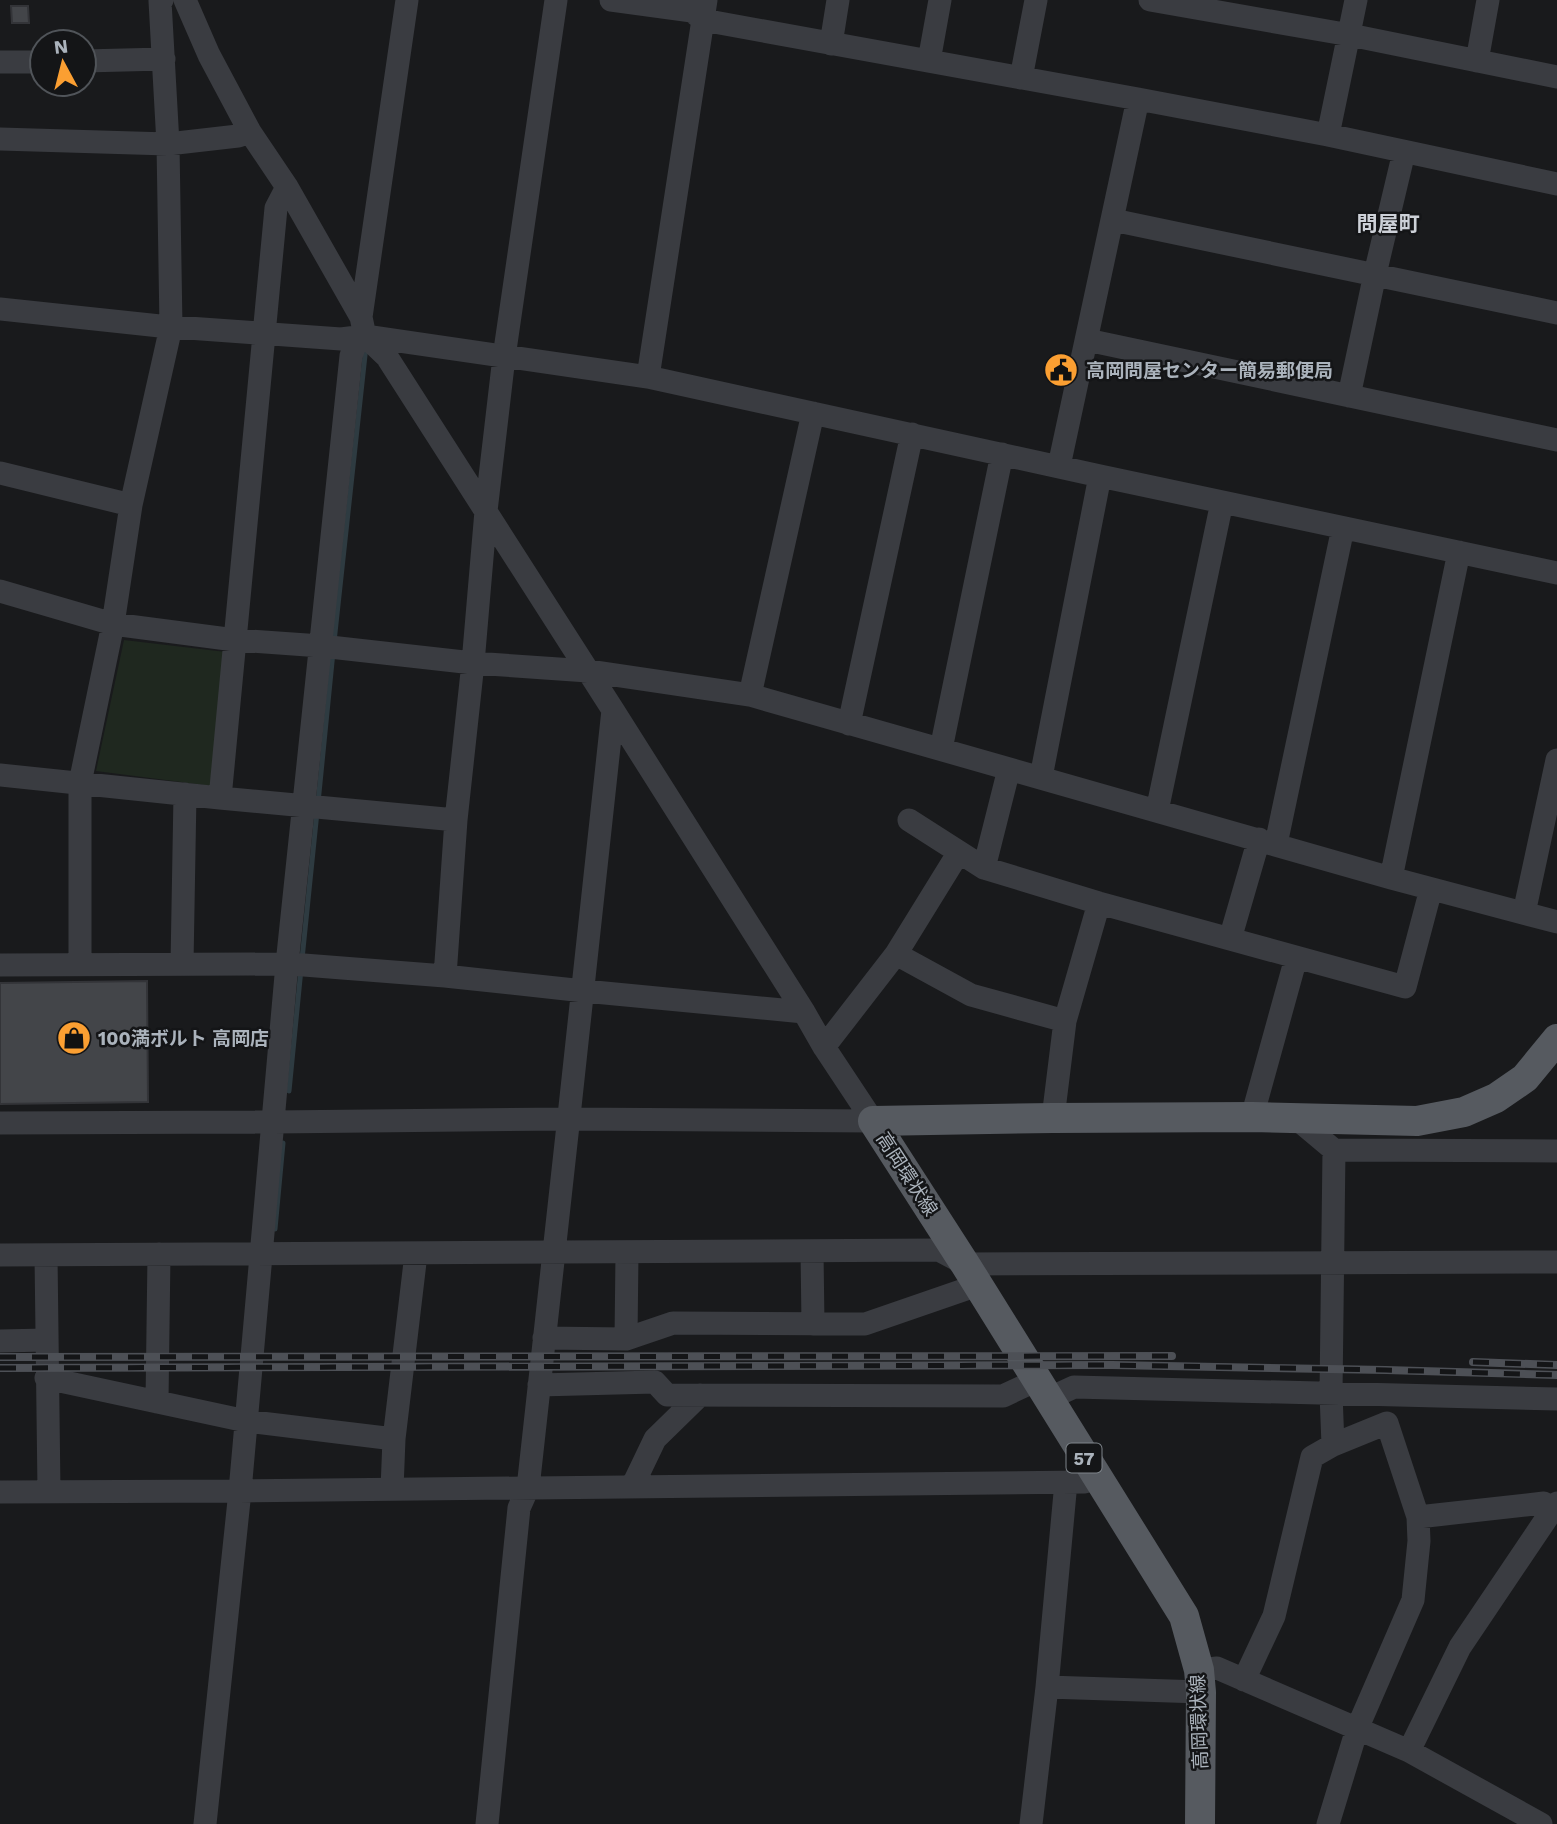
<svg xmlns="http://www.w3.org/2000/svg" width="1557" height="1824" font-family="'Work Sans','Noto Sans JP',sans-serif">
<rect width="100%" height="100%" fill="#191a1c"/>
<path fill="#1f281f" d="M124,640L226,652L212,786L96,771Z"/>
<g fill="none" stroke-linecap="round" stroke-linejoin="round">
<path stroke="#2e3b41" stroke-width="5" d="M334,642L366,346
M318,803L333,652
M302,959L317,812
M289,1091L301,969
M275,1229L283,1143"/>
</g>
<path fill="#434549" stroke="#333438" stroke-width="2" d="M11,6H28L29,23H12Z
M147,981L148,1102L0,1104V983Z"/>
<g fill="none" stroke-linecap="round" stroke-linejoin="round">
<path stroke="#3a3c41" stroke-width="23" d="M185,0L209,55L250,132L287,187L361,317L365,336L387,357L613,710L804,1012L824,1047L873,1121
M611,0L692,11L703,20L1138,99L1328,135L1557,184
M1150,0L1350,35L1557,77
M831,44L838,0
M84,61L164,59
M929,61L940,0
M1477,61L1488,0
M0,62H42
M1021,78L1036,0
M1328,135L1356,0
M0,139L168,144L238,136L250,132
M1113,220L1557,313
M0,309L160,326L341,339L365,336L648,377L1100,476L1557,573
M361,317L407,0
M1087,340L1557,440
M648,377L706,0
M1349,396L1375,274L1404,152
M1059,466L1138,99
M0,473L131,505
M0,591L113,624L235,640L321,646L473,663L588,671L750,695L1391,878L1557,922
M750,695L813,413
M849,724L912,434
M941,749L1002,454
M0,775L220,798L456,820
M1041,777L1100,476
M220,798L276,208L287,187
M1157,811L1222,502
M909,820L984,868L1099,903L1405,987L1431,889
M1276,844L1343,528
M984,868L1009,769
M1391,878L1459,552
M1524,913L1557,760
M1230,939L1259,839
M896,954L971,995L1065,1021
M80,964V783L113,624L131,505L171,327L168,144L160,1L162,0
M182,964L185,794
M0,965L291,964L445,976L584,991L804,1012
M445,976L456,820L473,663L486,511L504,357L556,0
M824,1047L896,954L959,852
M1252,1117L1296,958
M1053,1118L1065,1021L1099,903
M1297,1119L1334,1150L1557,1151
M0,1123L274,1122L568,1119L873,1121
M1334,1150L1331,1394L1333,1445L1387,1423L1418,1517L1544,1503L1554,1509
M812,1251L813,1324
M0,1255L939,1250L965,1264L1557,1262
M46,1255L49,1491
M544,1338L626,1339L673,1323L865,1324L978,1285
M626,1339L627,1253
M0,1341L46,1340
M46,1378L246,1421L394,1439
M539,1385L655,1382L667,1395L1003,1396L1037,1380
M1048,1399L1074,1387L1557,1399
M157,1402L159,1254
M632,1487L655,1439L700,1395
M392,1489L394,1439L416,1254
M0,1492L240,1491L1085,1482L1096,1476
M1199,1670L1217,1668L1409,1751L1541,1824
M1244,1680L1274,1616L1312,1457L1333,1445
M1047,1687L1201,1692
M1409,1751L1460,1647L1557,1503
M205,1824L240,1491L287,964L351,356L355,345L365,336
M487,1824L519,1508L528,1488C556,1229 586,969 613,710
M1031,1824L1047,1687L1066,1482
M1328,1824L1357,1729L1413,1600L1419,1541L1418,1517"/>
<path stroke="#565a60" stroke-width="30" d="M873,1121L965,1264L1184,1616L1199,1670L1201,1692L1200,1824
M873,1121L1053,1118L1252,1117L1417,1121L1464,1112L1496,1098L1525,1078L1557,1039"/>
<g stroke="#4d5056" stroke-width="8">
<path id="rail" d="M0,1357L1172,1356
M1473,1362L1557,1365
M0,1368L1112,1365L1386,1370L1557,1375"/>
</g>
<use href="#rail" stroke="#141517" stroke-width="5" stroke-dasharray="16" stroke-linecap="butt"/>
</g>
<defs>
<g id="civic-disc" transform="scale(1.75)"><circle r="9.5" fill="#fb9f32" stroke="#141517"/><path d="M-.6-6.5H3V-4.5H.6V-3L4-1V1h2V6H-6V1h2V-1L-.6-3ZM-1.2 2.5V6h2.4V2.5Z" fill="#111"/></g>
<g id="shop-disc" transform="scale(1.75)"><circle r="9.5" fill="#fb9f32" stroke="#141517"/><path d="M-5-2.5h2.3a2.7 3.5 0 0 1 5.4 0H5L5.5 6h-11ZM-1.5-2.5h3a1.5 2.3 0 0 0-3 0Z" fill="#111"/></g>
</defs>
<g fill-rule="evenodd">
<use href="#civic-disc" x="1061" y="370"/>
<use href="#shop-disc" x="74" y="1038"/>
</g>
<g text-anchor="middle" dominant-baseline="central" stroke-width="5" stroke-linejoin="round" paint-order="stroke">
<rect fill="#141517" stroke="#7e848a" stroke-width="2" x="1066.5" y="1443.5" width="35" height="29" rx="5"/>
<g font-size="18" font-weight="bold" fill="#abb3bc">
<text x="1084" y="1458">57</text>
</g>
<g font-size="19" font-weight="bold" fill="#abb3bc" stroke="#141517" text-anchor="start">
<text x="1086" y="370">高岡問屋センター簡易郵便局</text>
<text x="98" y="1038">100満ボルト 高岡店</text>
</g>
<g font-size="19" fill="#abb3bc" stroke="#141517">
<text transform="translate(907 1174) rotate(57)">高岡環状線</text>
<text transform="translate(1199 1722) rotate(-92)">高岡環状線</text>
</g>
<g font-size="21" font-weight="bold" fill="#cdd1d8" stroke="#141517">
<text x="1388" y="223">問屋町</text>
</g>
</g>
<g transform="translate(63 63) rotate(353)"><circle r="33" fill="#141517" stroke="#505459" stroke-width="2"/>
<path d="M0-5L12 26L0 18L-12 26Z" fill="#fb9f32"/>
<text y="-10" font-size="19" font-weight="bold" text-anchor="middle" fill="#abb3bc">N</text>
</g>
</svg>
